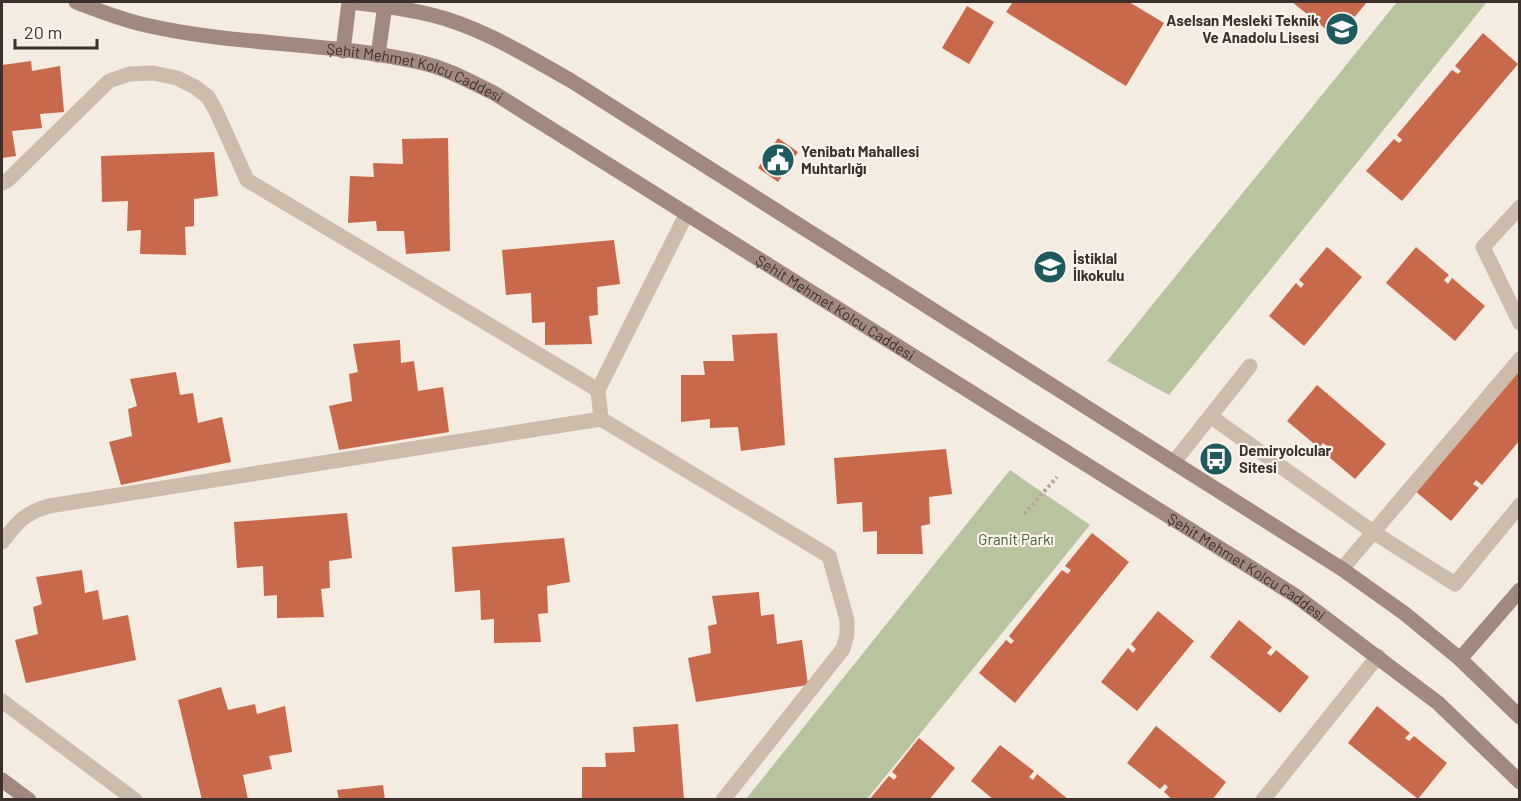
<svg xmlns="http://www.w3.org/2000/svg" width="1521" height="801" font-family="Barlow,sans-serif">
<rect width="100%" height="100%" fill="#f4ebe1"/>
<path fill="#b8c4a0" d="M1397,2H1487L1169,395L1107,361Z
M1010,470L1090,525L867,799H746Z"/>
<path fill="#c8694b" d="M1013,2H1129L1164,23L1126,86L1006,12Z
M1292,2H1367L1337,38Z
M967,6L994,22L969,64L942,48Z
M1483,33L1518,64L1402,201L1366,171L1394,139L1399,143L1402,140L1397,135L1452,70L1458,74L1461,71L1455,66Z
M31,61L32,71L60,66L64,112L40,114L42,128L12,131L16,156L2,158V65Z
M448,138L450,251L406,254L404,231H377L376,221L348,223L350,176L374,177L373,163L403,164L402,139Z
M778,138L798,152L778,182L758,168Z
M214,152L218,196L194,199V226L185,227L186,255L140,254L141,230L127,231L128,201L102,202L101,156Z
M614,240L620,284L597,287L598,315L589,316L592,344L545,345V322L532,323L531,293L506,295L502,250Z
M1327,247L1362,277L1304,346L1269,316L1296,283L1301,288L1304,284L1299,280Z
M1416,247L1449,275L1444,280L1448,284L1452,278L1485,306L1455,341L1386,283Z
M777,333L785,445L741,451L738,427L710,428V419L681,422V375H705L703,361H734L732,335Z
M400,340L401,363L414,361L418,391L443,387L449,432L339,450L329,406L352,401L349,374L358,372L353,344Z
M1520,368V440L1482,485L1476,480L1473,484L1479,488L1451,521L1415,491Z
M176,372L180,395L193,393L198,423L222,417L231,462L121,485L109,442L132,436L128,409L137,406L130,379Z
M1317,385L1386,444L1355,479L1323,452L1327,446L1323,443L1319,448L1287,421Z
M946,449L952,494L929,497L930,524L921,526L923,554H877V531L863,532L862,502L837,504L834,458Z
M347,513L352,558L329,561L330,588L321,589L324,617L277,618V595L264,596L263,566L237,568L234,522Z
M1092,533L1129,562L1015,703L979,673L1006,640L1011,644L1014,641L1009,636L1062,570L1068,574L1071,570L1065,566Z
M564,538L570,582L547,586L548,613L538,614L541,642L494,643V619L481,620L480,590L455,592L452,547Z
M82,570L85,593L98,590L103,620L128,615L136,660L26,683L15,640L38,634L33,607L42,604L36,577Z
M759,592L761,616L774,614L777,644L802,640L808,685L696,702L688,658L711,653L708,626L717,624L712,596Z
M1158,611L1194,641L1137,711L1101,682L1128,648L1133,653L1136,649L1131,644Z
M1239,620L1272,647L1267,653L1271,656L1276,650L1309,677L1280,713L1210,657Z
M221,687L228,710L255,704L257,714L285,706L292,752L269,756L272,769L243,775L248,800H202L178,700Z
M1377,706L1410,733L1405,738L1409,741L1414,736L1447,763L1418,799L1348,743Z
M678,724L684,800H582V767H606L605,753L635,752L633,727Z
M1156,726L1226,782L1212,800H1173L1164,792L1168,787L1165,784L1160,789L1127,763Z
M919,738L955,768L929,800H869L889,776L894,780L897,776L892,772Z
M1000,745L1034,771L1029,777L1033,780L1037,774L1069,800H994L971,781Z
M383,785L385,800H339L337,790Z"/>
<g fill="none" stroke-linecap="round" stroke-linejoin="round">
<path stroke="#b9a596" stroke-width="4" stroke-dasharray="3 3" stroke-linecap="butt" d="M1024,514L1057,477"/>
<path stroke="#cdbbac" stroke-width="15" d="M2,183L8,180L109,81L129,74L153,73L177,78L195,87L208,97L216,111L247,180L598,390
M1520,207L1483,247L1520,323
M687,213L598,390L601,419L829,556L847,620V635L843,649L723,800
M1210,416L1373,532L1455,584L1520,505
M1174,462L1250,366
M2,542C17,523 24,513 49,506L601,419
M1342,569L1520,359
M2,701L135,800
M1263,800L1378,656"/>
<g stroke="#a18a7d" stroke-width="15">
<path id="s1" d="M76,2C100,11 124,21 150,26C239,46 333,42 423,63C448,69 471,82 494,93L1296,596L1438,703L1520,782"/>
<path d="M350,2C377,5 405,8 432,15C481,27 527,56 570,80L1342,569L1404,613L1460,659L1520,717"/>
<path d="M343,51L349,2"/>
<path d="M378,55L385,5L388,2"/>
<path d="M1460,659L1520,590"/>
<path d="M2,780L29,800"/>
</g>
</g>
<defs>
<g id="school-disc" transform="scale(1.725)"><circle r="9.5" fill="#1f5a5e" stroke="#fbf5ee"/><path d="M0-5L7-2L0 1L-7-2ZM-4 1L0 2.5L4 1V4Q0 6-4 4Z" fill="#fff"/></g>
<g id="civic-disc" transform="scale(1.725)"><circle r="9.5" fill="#1f5a5e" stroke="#fbf5ee"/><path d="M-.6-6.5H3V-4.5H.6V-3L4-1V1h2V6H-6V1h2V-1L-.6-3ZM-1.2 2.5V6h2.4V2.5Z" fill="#fff"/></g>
<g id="bus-disc" transform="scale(1.725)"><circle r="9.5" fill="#1f5a5e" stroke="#fbf5ee"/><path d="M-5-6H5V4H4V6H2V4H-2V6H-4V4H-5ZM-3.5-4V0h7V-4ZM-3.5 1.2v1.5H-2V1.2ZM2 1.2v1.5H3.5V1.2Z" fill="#fff"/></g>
</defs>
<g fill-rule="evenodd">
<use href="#school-disc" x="1342" y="29"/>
<use href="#civic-disc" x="778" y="160"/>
<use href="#school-disc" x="1050" y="267"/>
<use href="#bus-disc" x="1216" y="459"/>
</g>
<g text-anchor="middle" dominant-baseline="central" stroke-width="4.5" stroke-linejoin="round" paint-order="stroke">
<g font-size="15" font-weight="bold" fill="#3b302b" stroke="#fbf5ee" text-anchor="start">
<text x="1319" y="20" text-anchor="end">Aselsan Mesleki Teknik<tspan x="1319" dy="17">Ve Anadolu Lisesi</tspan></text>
<text x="801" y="151">Yenibatı Mahallesi<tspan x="801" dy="17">Muhtarlığı</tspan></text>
<text x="1073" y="258">İstiklal<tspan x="1073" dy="17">İlkokulu</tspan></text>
<text x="1239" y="450">Demiryolcular<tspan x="1239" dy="17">Sitesi</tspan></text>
</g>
<g font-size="15" fill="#3b302b" stroke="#fbf5ee">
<text stroke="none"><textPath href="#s1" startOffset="348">Şehit Mehmet Kolcu Caddesi</textPath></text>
<text stroke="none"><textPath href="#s1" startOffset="834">Şehit Mehmet Kolcu Caddesi</textPath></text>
<text stroke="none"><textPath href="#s1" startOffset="1320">Şehit Mehmet Kolcu Caddesi</textPath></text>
</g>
<g font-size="15" fill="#4a5a2e" stroke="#fbf5ee">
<text x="1016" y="539">Granit Parkı</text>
</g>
</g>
<rect width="1521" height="801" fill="none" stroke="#3b302b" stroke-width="6"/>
<path d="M15 39v9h82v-9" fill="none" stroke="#3b302b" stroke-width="3"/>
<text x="24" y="39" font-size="18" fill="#3b302b" stroke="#fbf5ee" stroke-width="4.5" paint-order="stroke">20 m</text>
</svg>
